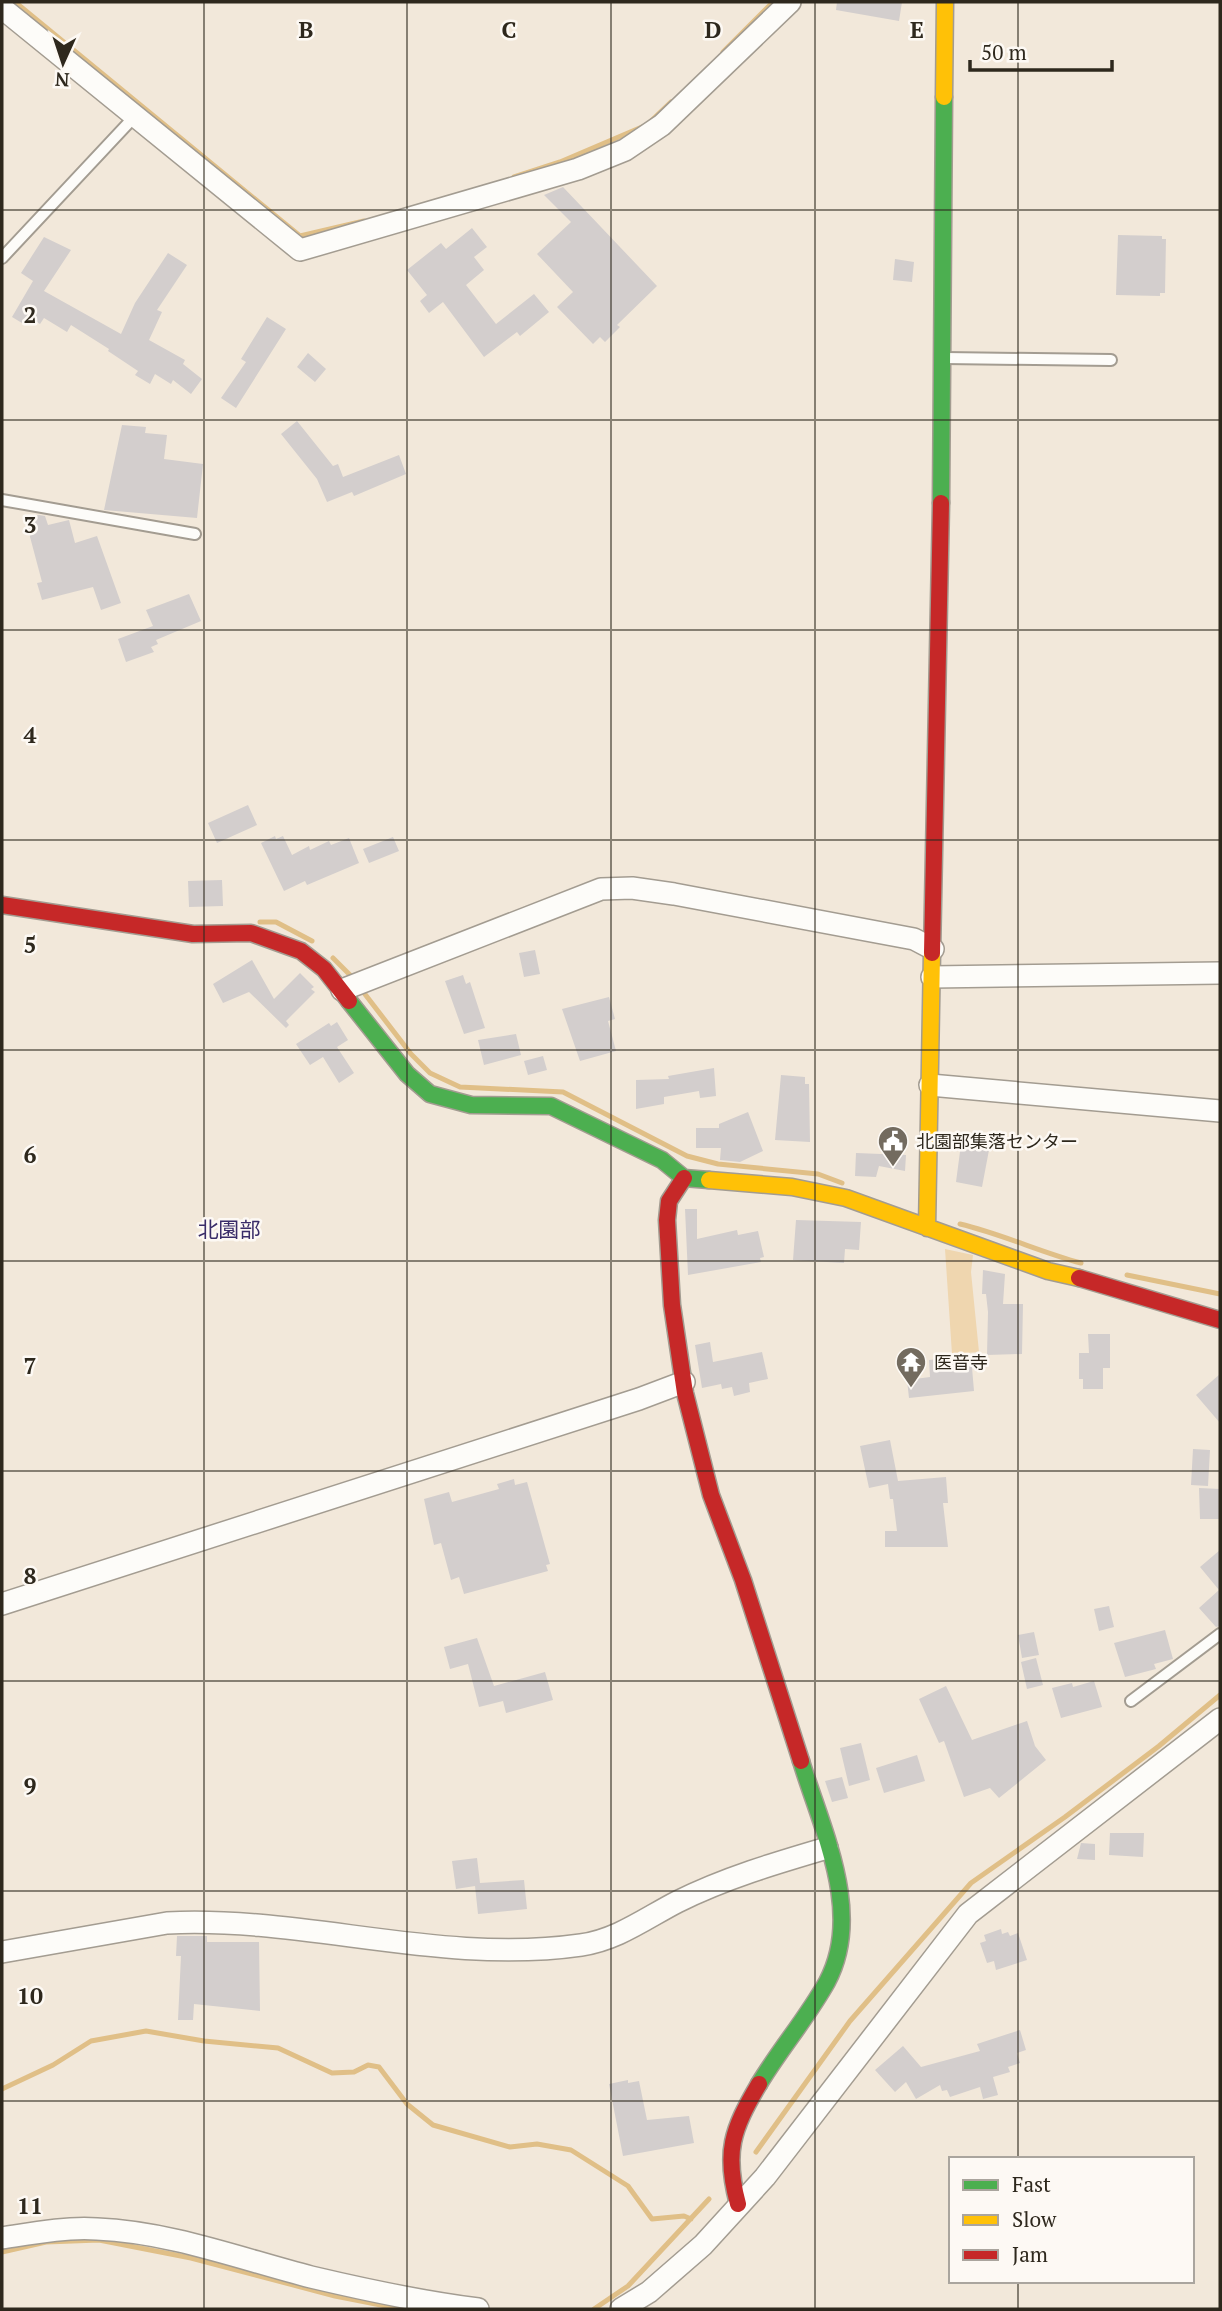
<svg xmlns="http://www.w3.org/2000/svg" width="1222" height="2311" font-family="'PT Serif','Noto Sans JP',serif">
<rect width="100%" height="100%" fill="#f2e8da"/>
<path fill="#efd6af" d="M945,1249L973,1255L971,1272L979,1352L952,1354Z"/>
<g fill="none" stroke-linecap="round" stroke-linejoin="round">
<path stroke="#e0bf87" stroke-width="5" d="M15,2L300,236L364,221
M723,52L773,2
M650,122L671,102
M514,177L560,162L642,127
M260,922H276L312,941
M333,958L353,978
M361,989L411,1054L430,1073L460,1087L563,1092L687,1156L718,1164L818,1174L842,1183
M960,1224C1002,1234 1040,1252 1081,1263
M1127,1275L1220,1294
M2,2089L53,2065L91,2041L146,2031L204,2041L278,2048L332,2073L354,2072L368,2065L379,2067L407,2104L433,2125L510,2147L537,2144L571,2150L628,2186L652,2219L684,2216L691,2219
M756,2152L850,2021L971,1883L1065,1817L1159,1746L1220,1695
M2,2252L46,2242L99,2240L191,2258L335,2296L401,2309
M594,2309L628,2286L709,2199"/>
</g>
<path fill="#d3cecd" d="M837,2H902L899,21L836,10Z
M563,187L657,286L617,325L620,327L605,342L600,337L593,344L557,307L573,292L537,254L571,222L544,195Z
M472,228L487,247L474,257L484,270L466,285L496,324L534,294L549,312L520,336L517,332L484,357L443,302L429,313L420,301L427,295L407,270L441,243L446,249Z
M1118,235L1162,236V239H1166L1165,293H1160V296L1116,295Z
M44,237L71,250L44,291L121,334L135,303L168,253L187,265L157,310L162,312L149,340L185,360L183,364L202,379L191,394L173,380L171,384L155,374L150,384L135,375L138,371L108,351L109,349L71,325L67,332L44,318L40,324L27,316L22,323L12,317L33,281L21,273Z
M895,259L914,262L912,282L893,280Z
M267,317L286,329L236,408L221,398L246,362L241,359Z
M308,353L326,369L315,382L297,367Z
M297,421L333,466L338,464L343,477L399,455L406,474L354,496L352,492L327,502L317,479L281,434Z
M122,425L146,427L145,433L167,435L164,459L203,464L197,518L104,510Z
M39,515L45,516L48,525L69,520L75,543L97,536L121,603L101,610L93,587L42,600L37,583L42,582L25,518Z
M189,594L201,621L156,640L158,644L151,647L154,652L126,662L118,639L153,626L146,610Z
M248,805L257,825L217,843L208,823Z
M275,836L276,839L283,836L292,855L309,846L310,850L329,841L331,845L349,838L359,863L307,885L305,881L284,891L261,843Z
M393,837L399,851L369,863L363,849Z
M222,880L223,906L189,907L188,881Z
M535,950L540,974L524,977L519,953Z
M252,960L274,999L300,973L314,987L311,989L315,992L286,1021L289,1025L286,1028L249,992L223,1003L213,984Z
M463,975L466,984L470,982L485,1028L464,1034L445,981Z
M609,997L615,1019L608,1021L616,1051L580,1061L562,1009Z
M337,1022L348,1040L337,1047L354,1073L339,1083L323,1057L310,1065L296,1044L329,1023L331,1026Z
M516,1034L521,1055L484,1065L478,1040Z
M543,1056L547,1070L528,1075L524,1061Z
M714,1068L716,1096L700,1098L699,1091L664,1097V1104L636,1109V1080L669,1079L668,1076Z
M781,1075L805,1077V1084H809L810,1142L775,1140Z
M748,1112L763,1151L740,1162L720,1160L721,1148H696V1128H719V1124Z
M961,1144L989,1150L982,1187L956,1182Z
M856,1153L906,1155L905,1171L879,1166L876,1177L855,1176Z
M685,1209H697V1239L737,1230L738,1235L758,1231L764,1257L760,1258L761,1262L688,1275Z
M796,1220L861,1222L859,1250L845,1249L844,1263L793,1260Z
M983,1270L1005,1274L1003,1304H1023L1022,1354L987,1355L988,1312L986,1294H982Z
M1088,1334H1110V1368H1103V1389H1083V1379H1079V1353H1089Z
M710,1342L713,1362L762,1352L768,1379L749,1383L750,1392L734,1396L732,1387L722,1389L721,1384L702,1388L695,1345Z
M971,1356L974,1391L909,1398L907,1380L930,1377L929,1360Z
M1220,1374V1423L1196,1395Z
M890,1440L898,1481L946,1477L948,1503H943L948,1547H885V1531H897L893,1499H890L888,1484L869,1488L860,1446Z
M1193,1449L1210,1450L1208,1486L1191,1485Z
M514,1479L515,1485L527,1482L550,1564L546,1565L548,1571L464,1594L459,1577L451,1580L441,1543L434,1545L424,1499L449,1492L452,1502L499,1489L497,1484Z
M1199,1488L1220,1489V1519H1200Z
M1220,1550V1626L1216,1627L1199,1608L1219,1590L1200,1567Z
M1109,1606L1114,1627L1099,1631L1094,1609Z
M1165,1630L1173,1659L1154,1664L1156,1669L1125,1677L1114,1643Z
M1034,1632L1039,1655L1022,1658L1018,1635Z
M477,1638L494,1686L545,1672L553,1700L506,1713L503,1701L479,1707L468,1664L450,1669L444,1647Z
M1036,1658L1043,1685L1027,1689L1021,1662Z
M1094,1681L1102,1707L1061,1718L1052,1688L1072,1683L1073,1687Z
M946,1686L972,1740L1027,1721L1035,1746L1046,1760L999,1798L990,1788L964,1797L944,1741L939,1743L919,1699Z
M861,1743L870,1780L849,1786L840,1748Z
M917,1755L925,1781L884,1793L876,1768Z
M842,1777L848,1798L832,1802L825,1781Z
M1110,1833H1144L1143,1857L1109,1855Z
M1081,1843L1095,1844V1860L1077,1859Z
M477,1858L480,1883L524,1880L527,1909L478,1914L475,1886L456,1889L452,1861Z
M1001,1929L1002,1934L1008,1932L1010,1936L1018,1933L1027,1960L996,1970L994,1961L987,1963L980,1943L986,1941L984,1935Z
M177,1936H207V1942H259L260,2011L194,2004L193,2020H178L181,1956H176Z
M1020,2030L1026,2050L1017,2053L1020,2063L1008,2067L1010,2072L993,2077L998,2095L983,2099L980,2087L950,2097L947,2090L942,2091L940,2085L916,2099L906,2082L895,2092L875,2070L903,2046L921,2067L980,2051L977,2044Z
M628,2080V2083L639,2081L647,2120L689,2116L694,2143L623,2156L609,2084Z"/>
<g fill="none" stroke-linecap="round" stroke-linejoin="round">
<g stroke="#a39c91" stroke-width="14">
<path id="lane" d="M2,258L135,116
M945,358L1111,360
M2,500L195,534
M1131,1701L1220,1634"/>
</g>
<g stroke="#a39c91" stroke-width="24">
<path id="street" d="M2,8L300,250L578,169L625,150L662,125L790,2
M932,977L1220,973
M342,990L601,889L632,888L674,894L914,939L933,949
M930,1085L1220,1111
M2,1604L639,1399L684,1382
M2,1952L167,1923C305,1916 441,1965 581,1945C617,1940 646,1918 677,1902C725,1878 776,1863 827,1848
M2,2238C34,2233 65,2227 97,2229C170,2232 241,2259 311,2277C366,2290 422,2302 478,2309
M621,2309L649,2292L703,2245L765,2177L968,1914L1220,1719"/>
</g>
<g stroke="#a39c91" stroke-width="19">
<path id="fast" d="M941,503L944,97
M349,1001L407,1074L430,1094L471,1105L551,1106L662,1160L684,1178L709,1180
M759,2084C780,2049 807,2018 827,1982C864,1913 822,1830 801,1761"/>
</g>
<g stroke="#a39c91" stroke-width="19">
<path id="slow" d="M944,97L945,2
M709,1180L792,1187L846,1198L1048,1271L1079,1278
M927,1228L932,953"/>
</g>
<g stroke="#a39c91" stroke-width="19">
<path id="jam" d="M2,905L193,934L251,933L301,951L324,969L349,1001
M932,953L941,503
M684,1178L669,1201L667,1220L672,1305L685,1393L711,1495L743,1580L801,1761
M1079,1278L1220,1320
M738,2204C724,2152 732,2130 759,2084"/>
</g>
<use href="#lane" stroke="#fdfcf9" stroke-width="10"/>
<use href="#street" stroke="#fdfcf9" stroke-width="21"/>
<use href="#fast" stroke="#4caf50" stroke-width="16"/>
<use href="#slow" stroke="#ffc107" stroke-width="16"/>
<use href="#jam" stroke="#c62828" stroke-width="16"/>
</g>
<path fill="none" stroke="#2e281d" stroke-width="2" stroke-opacity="0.55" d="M204,2V2309M407,2V2309M611,2V2309M815,2V2309M1018,2V2159M2,210H1220M2,420H1220M2,630H1220M2,840H1220M2,1050H1220M2,1261H1220M2,1471H1220M2,1681H1220M2,1891H1220M2,2101H1220M1018,2281V2309"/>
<defs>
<g id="civic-pin" transform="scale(1.575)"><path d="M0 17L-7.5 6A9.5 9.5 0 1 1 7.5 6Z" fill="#736b5f" stroke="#fdf9f4"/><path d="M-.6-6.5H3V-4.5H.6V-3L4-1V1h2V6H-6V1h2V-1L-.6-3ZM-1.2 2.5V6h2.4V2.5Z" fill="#fff"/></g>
<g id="temple-pin" transform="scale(1.575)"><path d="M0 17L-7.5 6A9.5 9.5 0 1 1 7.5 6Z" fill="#736b5f" stroke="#fdf9f4"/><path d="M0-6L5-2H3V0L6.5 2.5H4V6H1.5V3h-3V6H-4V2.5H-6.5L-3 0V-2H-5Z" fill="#fff"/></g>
</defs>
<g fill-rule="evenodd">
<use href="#civic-pin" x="893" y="1141"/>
<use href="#temple-pin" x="911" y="1362"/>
</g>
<g text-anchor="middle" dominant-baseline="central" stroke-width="5" stroke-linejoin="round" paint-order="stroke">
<g font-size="18" fill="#2e281d" stroke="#fdf9f4" text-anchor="start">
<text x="916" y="1141">北園部集落センター</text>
<text x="934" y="1362">医音寺</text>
</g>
<g font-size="21" fill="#3a2d69" stroke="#fdf9f4">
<text x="229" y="1229">北園部</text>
</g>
</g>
<g font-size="23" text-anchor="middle" font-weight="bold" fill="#2e281d" stroke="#fdf9f4" stroke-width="5" stroke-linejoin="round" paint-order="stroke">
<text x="306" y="38">B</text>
<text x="509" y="38">C</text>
<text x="713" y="38">D</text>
<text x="917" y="38">E</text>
<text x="30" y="323">2</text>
<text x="30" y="533">3</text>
<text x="30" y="743">4</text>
<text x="30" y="953">5</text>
<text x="30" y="1163">6</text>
<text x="30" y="1374">7</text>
<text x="30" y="1584">8</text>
<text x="30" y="1794">9</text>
<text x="30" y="2004">10</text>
<text x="30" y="2214">11</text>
</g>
<rect width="1222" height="2311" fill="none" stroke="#2e281d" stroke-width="7"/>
<rect x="949" y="2157" width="245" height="126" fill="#fdf9f4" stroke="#aaa59e" stroke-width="2"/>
<rect x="963" y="2180" width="35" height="10" fill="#4caf50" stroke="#aaa59e" stroke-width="2"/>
<text x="1012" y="2192" font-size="21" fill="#2e281d">Fast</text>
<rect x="963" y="2215" width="35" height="10" fill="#ffc107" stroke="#aaa59e" stroke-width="2"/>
<text x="1012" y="2227" font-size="21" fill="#2e281d">Slow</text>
<rect x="963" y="2250" width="35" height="10" fill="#c62828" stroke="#aaa59e" stroke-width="2"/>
<text x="1012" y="2262" font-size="21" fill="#2e281d">Jam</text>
<g transform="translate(63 63) rotate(183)" stroke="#fdf9f4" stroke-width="5" paint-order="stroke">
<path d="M0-5L12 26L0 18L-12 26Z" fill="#2e281d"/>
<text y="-10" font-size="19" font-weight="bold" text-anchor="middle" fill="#2e281d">N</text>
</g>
<path d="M970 60v10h142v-10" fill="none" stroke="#2e281d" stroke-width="3.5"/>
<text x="981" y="60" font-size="21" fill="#2e281d" stroke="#fdf9f4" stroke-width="5" paint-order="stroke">50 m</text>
</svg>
